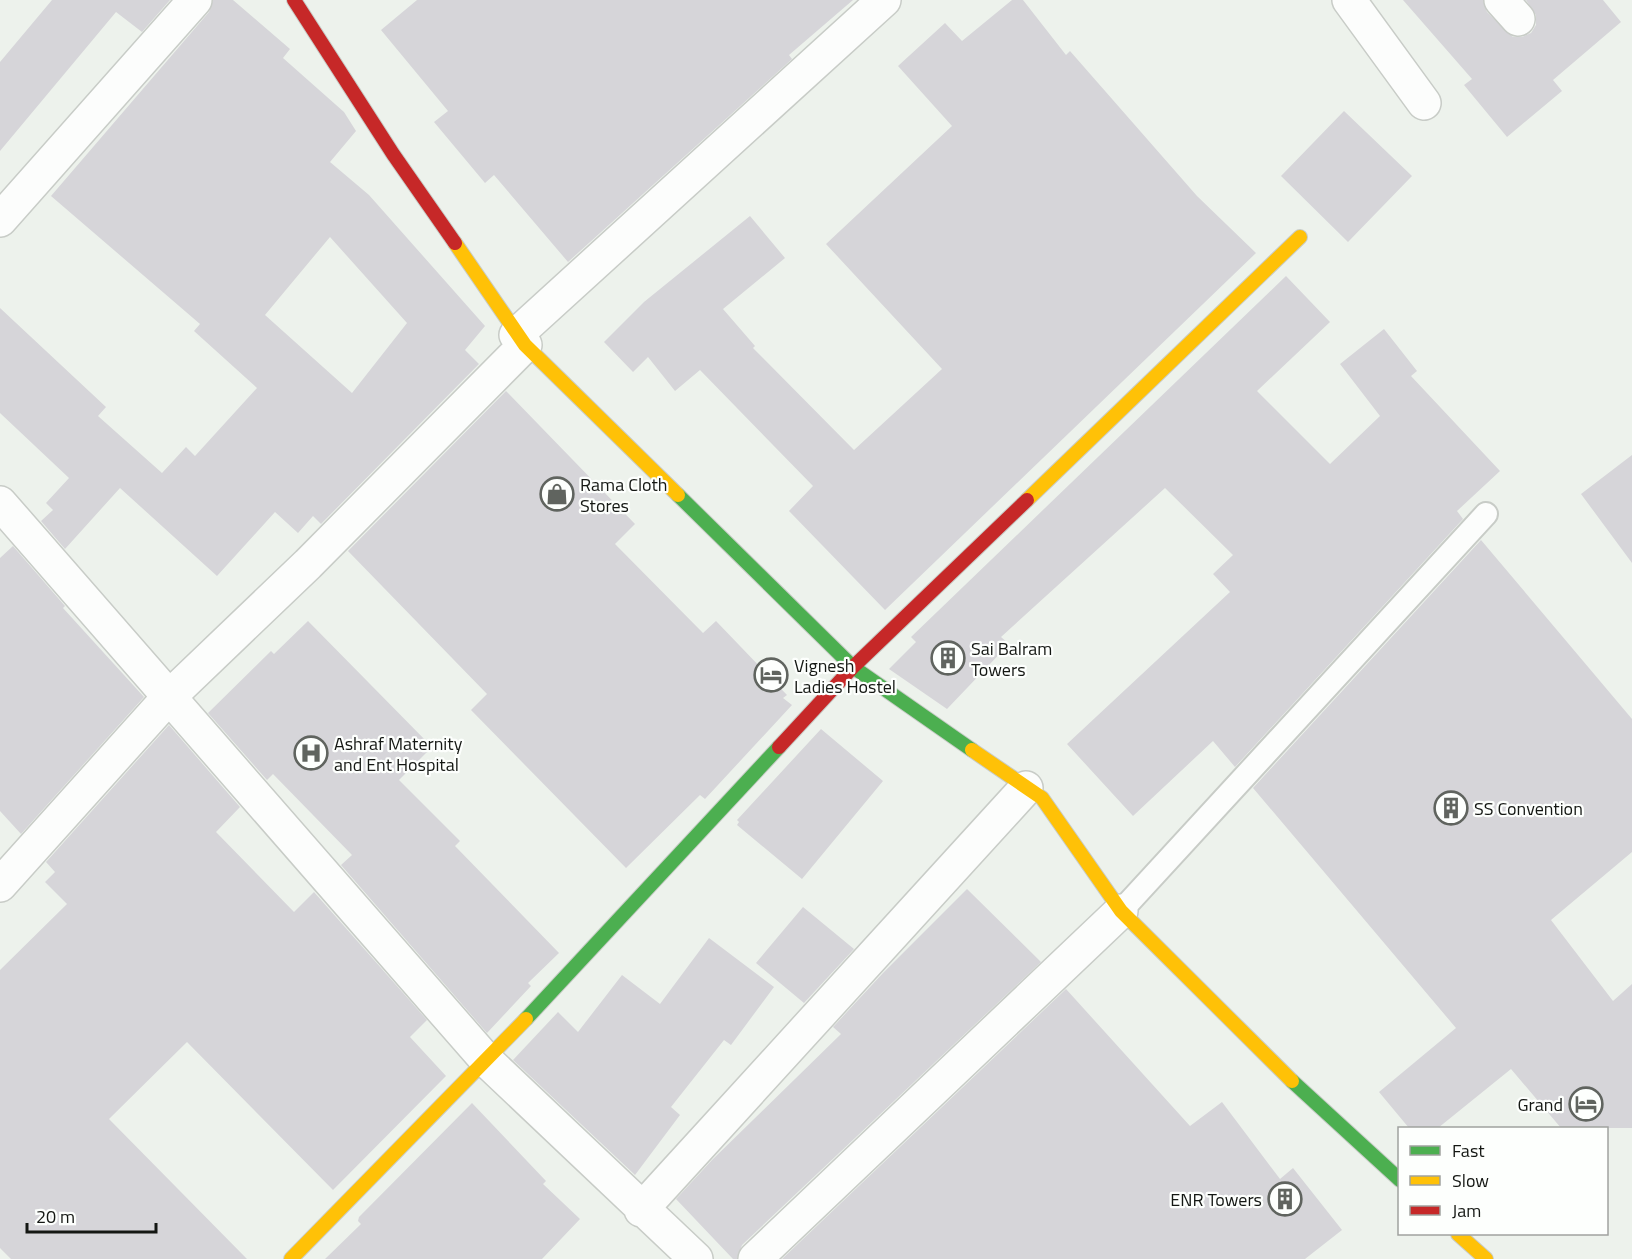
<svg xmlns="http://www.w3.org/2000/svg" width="1632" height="1259" font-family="'Titillium Web',sans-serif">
<rect width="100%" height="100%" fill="#edf2ec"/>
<path fill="#d6d5d9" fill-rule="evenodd" d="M52,0H170L142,32L116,12L0,151V62Z
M213,0H233L290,49L283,58L344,112L356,131L330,162L369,195L485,326L465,350L479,364L321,524L313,516L298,533L275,512L217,576L120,488L65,549L41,521L53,510L46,503L69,478L0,413V308L106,407L98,416L162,473L186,447L195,456L257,388L194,331L200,324L51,196L209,12ZM330,237L407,323L352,393L265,315Z
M417,0H853L789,55L792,59L568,262L494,175L485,183L434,122L448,111L381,30Z
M1012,0H1023L1066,55L1070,51L1197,196L1256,253L885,610L789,511L813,486L700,370L675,391L648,357L633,372L604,342L644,302L750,216L785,258L723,309L755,346L753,348L854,450L942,369L826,244L952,126L898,66L945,23L962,41Z
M1403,0H1483L1487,12L1513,37H1522L1531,33L1536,25V15L1526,0H1603L1621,22L1553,80L1562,91L1507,137L1464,85L1472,79Z
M1344,111L1412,176L1348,242L1281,176Z
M1286,276L1330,322L1257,391L1330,464L1380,416L1340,364L1384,329L1417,371L1411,376L1500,471L1457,511L1463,519L1235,767L1213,741L1133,816L1067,744L1230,592L1213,574L1233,555L1165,488L1001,637L1009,644L947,709L889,669L916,642L911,637Z
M506,391L635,524L615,544L703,633L716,621L787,695L783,698L792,705L705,799L700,795L626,868L471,710L487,694L348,551Z
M1632,455V563L1581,494Z
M1481,540L1632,719V852L1551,920L1613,1001L1632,984V1128H1561L1511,1069L1438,1128H1409L1379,1092L1456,1028L1253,788Z
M13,546L65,606L63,608L144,697L21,834L0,811V558Z
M308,621L432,747L399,780L460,841L455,846L559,953L528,983L531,986L487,1033L341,865L352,855L273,774L267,780L208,713L271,651L274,654Z
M169,725L240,807L216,832L294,912L314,892L427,1020L410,1037L446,1076L333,1190L187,1042L109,1119L247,1259H11L0,1248V970L67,904L45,882L55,872L46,862Z
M821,729L883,781L802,879L737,825L739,822L737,820Z
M967,889L1041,962L742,1245L737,1259H733L676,1199L712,1160L841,1034L833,1027L883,973Z
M803,907L854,949L804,1003L756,963Z
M709,938L774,987L731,1045L724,1040L671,1107L680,1115L635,1175L513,1060L558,1012L578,1032L622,975L660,1004Z
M1066,989L1190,1126L1222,1102L1280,1179L1293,1168L1342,1230L1305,1259H782Z
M472,1103L546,1181L543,1184L580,1219L542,1259H325L361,1224L358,1221L359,1217Z"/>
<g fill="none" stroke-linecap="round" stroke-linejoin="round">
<g stroke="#c8ccc7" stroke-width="26">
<path id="lane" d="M1121,911L1486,514"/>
</g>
<g stroke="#c8ccc7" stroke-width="36">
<path id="street" d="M1349,0L1424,103
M1501,0L1518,19
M0,220L195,0
M516,335L884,0
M0,503L487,1061L696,1259
M0,885L168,698L308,564L525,345
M641,1210L1026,788
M755,1259L1121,911"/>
</g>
<g stroke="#c8ccc7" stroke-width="16">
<path id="fast" d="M678,495L853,667L972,750
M526,1019L779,747
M1292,1081L1400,1180"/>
</g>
<g stroke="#c8ccc7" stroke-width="16">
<path id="slow" d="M455,243L525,345L678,495
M1027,500L1300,237
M972,750L1042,798L1121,911L1292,1081
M1458,1234L1486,1259
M291,1259L526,1019"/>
</g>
<g stroke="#c8ccc7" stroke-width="16">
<path id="jam" d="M294,0L393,154L455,243
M779,747L853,667L1027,500"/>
</g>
<use href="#lane" stroke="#fcfdfc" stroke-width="22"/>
<use href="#street" stroke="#fcfdfc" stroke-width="33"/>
<use href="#fast" stroke="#4caf50" stroke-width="14"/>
<use href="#slow" stroke="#ffc107" stroke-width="14"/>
<use href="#jam" stroke="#c62828" stroke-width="14"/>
</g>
<defs>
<g id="shop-ring" transform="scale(1.725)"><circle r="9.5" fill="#fdfffd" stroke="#60645f" stroke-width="1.5"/><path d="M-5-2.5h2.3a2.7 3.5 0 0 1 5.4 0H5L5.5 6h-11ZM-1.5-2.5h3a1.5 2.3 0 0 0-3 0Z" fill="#60645f"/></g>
<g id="building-ring" transform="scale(1.725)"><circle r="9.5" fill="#fdfffd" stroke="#60645f" stroke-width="1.5"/><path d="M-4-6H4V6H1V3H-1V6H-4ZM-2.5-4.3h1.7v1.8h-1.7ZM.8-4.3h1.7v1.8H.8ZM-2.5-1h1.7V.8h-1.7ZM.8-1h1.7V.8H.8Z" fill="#60645f"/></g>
<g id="hotel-ring" transform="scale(1.725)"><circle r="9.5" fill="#fdfffd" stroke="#60645f" stroke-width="1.5"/><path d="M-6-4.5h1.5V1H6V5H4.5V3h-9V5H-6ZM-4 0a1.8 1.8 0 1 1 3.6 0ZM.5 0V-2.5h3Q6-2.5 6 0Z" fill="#60645f"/></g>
<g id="hospital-ring" transform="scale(1.725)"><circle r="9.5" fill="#fdfffd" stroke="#60645f" stroke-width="1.5"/><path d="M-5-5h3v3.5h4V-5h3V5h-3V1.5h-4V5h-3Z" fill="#60645f"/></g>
</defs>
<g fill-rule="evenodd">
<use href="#shop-ring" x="557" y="494"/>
<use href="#building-ring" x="948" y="658"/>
<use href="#hotel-ring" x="771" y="675"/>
<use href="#hospital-ring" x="311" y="753"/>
<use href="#building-ring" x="1451" y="808"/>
<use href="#hotel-ring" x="1586" y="1104"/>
<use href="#building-ring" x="1285" y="1199"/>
</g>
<g text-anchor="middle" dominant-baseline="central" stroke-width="4.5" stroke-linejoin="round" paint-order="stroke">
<g font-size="18" fill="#141713" stroke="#fdfffd" text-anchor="start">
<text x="580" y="484">Rama Cloth<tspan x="580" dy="21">Stores</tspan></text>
<text x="971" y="648">Sai Balram<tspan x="971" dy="21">Towers</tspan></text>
<text x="794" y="665">Vignesh<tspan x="794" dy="21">Ladies Hostel</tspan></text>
<text x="334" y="743">Ashraf Maternity<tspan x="334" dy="21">and Ent Hospital</tspan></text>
<text x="1474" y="808">SS Convention</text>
<text x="1563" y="1104" text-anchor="end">Grand</text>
<text x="1262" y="1199" text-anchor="end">ENR Towers</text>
</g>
</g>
<rect x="1398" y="1127" width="210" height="108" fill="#fdfffd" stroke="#a0a29f" stroke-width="1.5"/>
<rect x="1410" y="1146" width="30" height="9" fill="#4caf50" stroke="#a0a29f" stroke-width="1.5"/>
<text x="1452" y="1157" font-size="18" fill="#141713">Fast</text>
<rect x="1410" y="1176" width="30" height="9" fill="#ffc107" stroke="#a0a29f" stroke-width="1.5"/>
<text x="1452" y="1187" font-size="18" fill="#141713">Slow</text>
<rect x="1410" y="1206" width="30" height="9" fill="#c62828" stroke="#a0a29f" stroke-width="1.5"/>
<text x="1452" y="1217" font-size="18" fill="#141713">Jam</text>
<path d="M27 1223v9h129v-9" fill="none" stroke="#141713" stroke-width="3"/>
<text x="36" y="1223" font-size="18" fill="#141713" stroke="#fdfffd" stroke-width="4.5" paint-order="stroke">20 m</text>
</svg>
